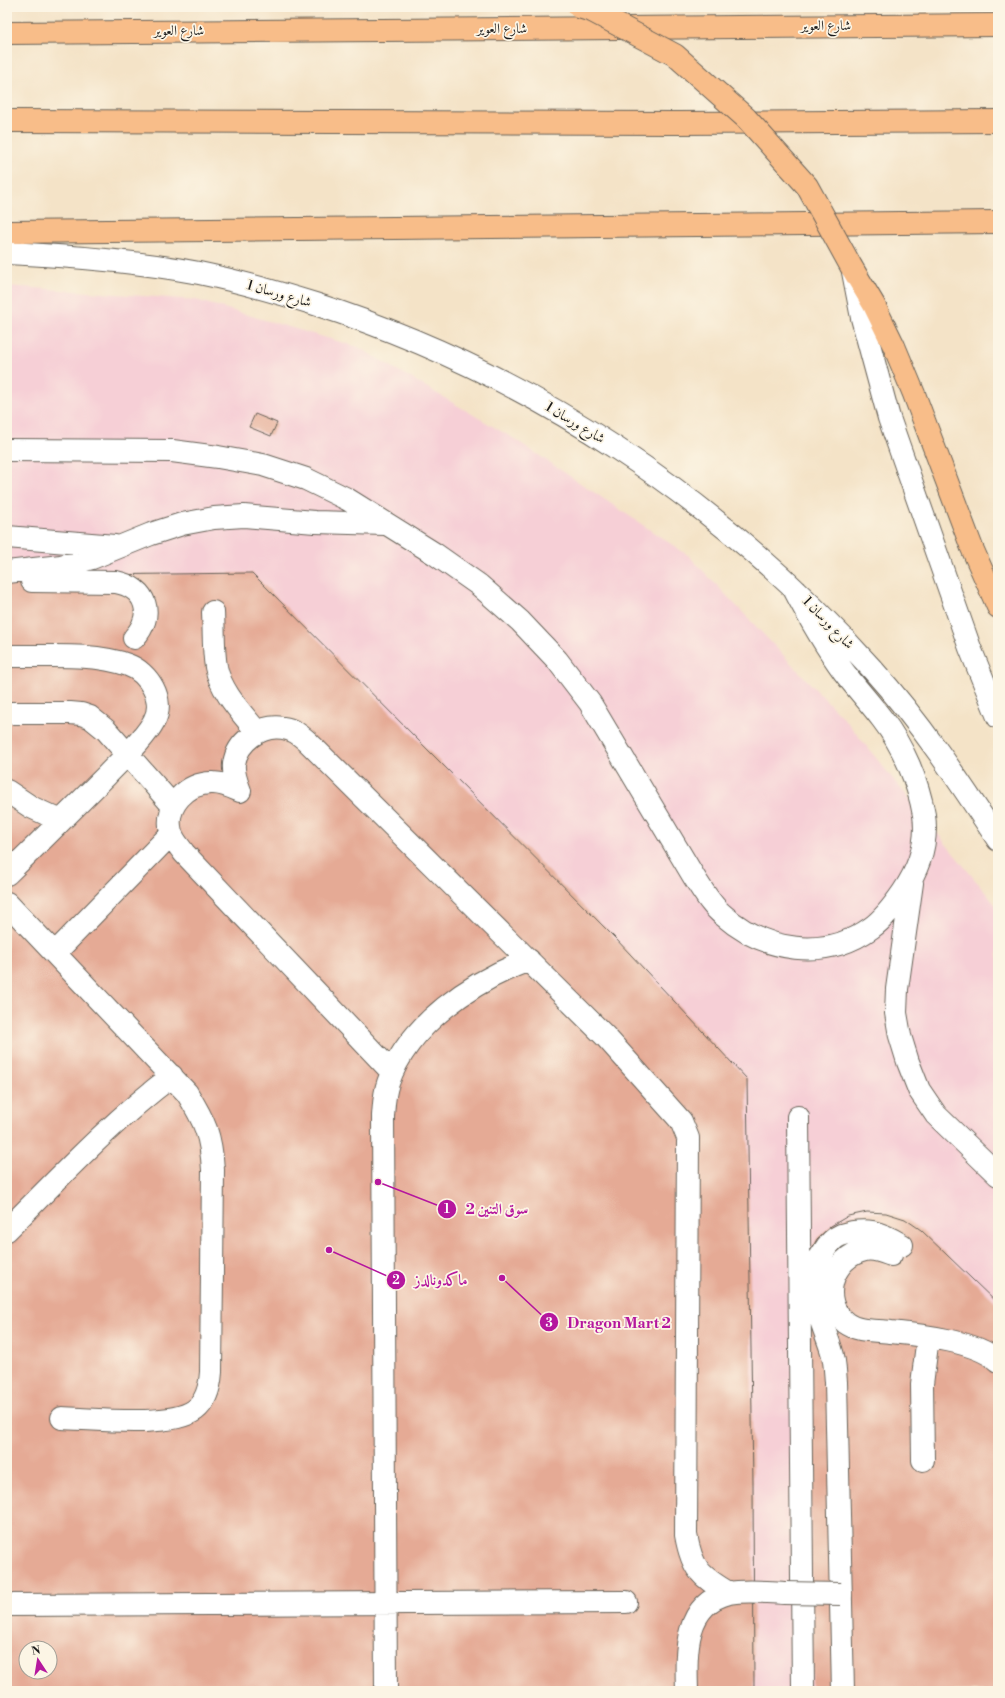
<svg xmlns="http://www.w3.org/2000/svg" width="1005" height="1698" font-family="'Libre Bodoni',Amiri,serif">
<rect width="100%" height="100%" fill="#fcf5e5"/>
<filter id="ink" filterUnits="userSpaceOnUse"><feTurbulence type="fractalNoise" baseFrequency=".025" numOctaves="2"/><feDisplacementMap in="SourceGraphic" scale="8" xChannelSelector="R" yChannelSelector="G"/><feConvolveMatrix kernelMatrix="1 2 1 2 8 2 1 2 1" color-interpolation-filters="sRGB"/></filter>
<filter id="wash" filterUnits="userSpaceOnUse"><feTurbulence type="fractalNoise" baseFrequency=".012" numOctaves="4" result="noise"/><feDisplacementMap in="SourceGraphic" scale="16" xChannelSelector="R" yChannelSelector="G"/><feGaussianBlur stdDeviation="0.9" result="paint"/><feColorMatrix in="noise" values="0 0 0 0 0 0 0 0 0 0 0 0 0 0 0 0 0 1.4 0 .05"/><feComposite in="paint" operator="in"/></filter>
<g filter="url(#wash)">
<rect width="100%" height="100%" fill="#f4e3c7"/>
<path fill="#f6cfd6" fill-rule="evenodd" d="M7,286L196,300L358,347L516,440L689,556L846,721L998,908V1691H7ZM26,1648H50V1672H26Z"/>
<g id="blocks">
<path fill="#e5aa95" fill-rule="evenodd" d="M255,414L277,423L271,436L249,427Z
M252,573L616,939L747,1079L753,1484L754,1691H7V576ZM26,1648H50V1672H26Z
M867,1212L886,1213L905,1219L921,1230L998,1304V1691H812L808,1256L817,1239L831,1226L848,1216Z"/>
</g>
</g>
<g filter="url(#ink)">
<use href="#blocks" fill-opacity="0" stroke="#686258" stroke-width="1"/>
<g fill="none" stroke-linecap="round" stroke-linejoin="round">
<g stroke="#686258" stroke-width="24">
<path id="minor" d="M7,253C71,256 136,261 199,273C238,281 277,292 315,304C531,373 722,501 873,670C920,722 959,781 998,840
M853,272L862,318L889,418L970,648L998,717
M7,450L172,451L218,457L263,465L306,479L347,499L435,554L479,585L520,621L557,660L590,703L694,877C703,891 711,905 723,915C765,952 825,961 871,928C884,919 894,905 903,892C918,870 928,843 924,815C918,781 903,746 882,719C870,703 856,688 844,672C825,646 809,618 794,589
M7,537L115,546
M7,572L61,566L92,558L151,534L182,524L214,518L244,516L315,522L385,524
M32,581L116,582C147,588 155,615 134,638
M213,612C214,630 213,649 216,667C221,692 242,713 257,732
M7,656C44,657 93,652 128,665C148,672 166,700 154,721C144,740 121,760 106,776C73,809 40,842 7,874
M7,713H70L81,714L90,717L106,730L173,806
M7,791L31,807L61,821
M240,791C237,783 233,774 234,764C237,742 261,724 283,728C293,729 300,735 307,741L605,1036L681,1121L688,1138L686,1535C692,1569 700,1576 729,1593
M240,791C231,787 223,783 213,783C187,782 164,806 171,832C173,840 180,847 184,853L392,1072
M912,883L897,989L896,1013L900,1036L908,1062L919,1090L936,1115L998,1175
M7,903L187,1093C205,1122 211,1135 213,1170L211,1372C210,1386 207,1401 195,1410C170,1428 94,1419 62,1418
M55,953L171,834
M798,1117L803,1691
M7,1230C61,1176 111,1122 172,1076
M891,1255C883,1252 874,1248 865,1250C832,1257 818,1301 846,1323C858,1332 876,1330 891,1332C920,1335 977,1341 998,1361
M923,1460L922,1384L928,1337
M7,1605L626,1602
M386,1691L383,1116C384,1105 384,1094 388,1083C408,1024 473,981 529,960
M687,1691C686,1655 683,1604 729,1593C745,1590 767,1592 784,1593
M843,1691L836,1382C835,1372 835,1361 832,1352C822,1319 800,1283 824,1251C828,1244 834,1238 841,1235C866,1227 880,1232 902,1245"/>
</g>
<g stroke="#686258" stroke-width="24">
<path id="major" d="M7,232L998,222
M852,268L874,305L894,346L914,394L972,548L998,607"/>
</g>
<g stroke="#686258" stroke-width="24">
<path id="highway" d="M7,33L998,25
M7,121L677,123L998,121"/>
</g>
<use href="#minor" stroke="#fff" stroke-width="22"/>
<use href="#major" stroke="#f8bd89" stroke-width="22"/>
<use href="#highway" stroke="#f8bd89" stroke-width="22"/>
<g stroke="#686258" stroke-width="24" stroke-linecap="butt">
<path id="minor-bridge" d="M784,1593L841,1594"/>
</g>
<g stroke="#686258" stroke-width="24" stroke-linecap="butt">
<path id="major-bridge" d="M579,7L592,11L675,55L746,118L807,186L852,268"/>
</g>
<use href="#minor-bridge" stroke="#fff" stroke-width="22"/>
<use href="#major-bridge" stroke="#f8bd89" stroke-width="22"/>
</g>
</g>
<g text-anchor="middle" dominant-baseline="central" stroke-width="3.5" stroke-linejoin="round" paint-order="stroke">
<g font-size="14" fill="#1c1c1c" stroke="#fcf5e5">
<text x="826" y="26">شارع العوير</text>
<text x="502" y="29">شارع العوير</text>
<text x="179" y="31">شارع العوير</text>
<text transform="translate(279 294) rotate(16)">شارع ورسان 1</text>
<text transform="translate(575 423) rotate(31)">شارع ورسان 1</text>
<text transform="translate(828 623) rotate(46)">شارع ورسان 1</text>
</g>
</g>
<path fill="none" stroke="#b5179e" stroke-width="1.5" d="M378 1182L447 1209M329 1250L396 1280M502 1278L549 1322"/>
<g fill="#b5179e" stroke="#fcf5e5" stroke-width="1.5">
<circle cx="378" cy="1182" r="4"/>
<circle cx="329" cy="1250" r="4"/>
<circle cx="502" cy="1278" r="4"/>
<circle cx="447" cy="1209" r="10"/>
<circle cx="396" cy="1280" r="10"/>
<circle cx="549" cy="1322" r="10"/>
</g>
<g font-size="12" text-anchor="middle" font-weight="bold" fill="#fff">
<text x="447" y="1213">1</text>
<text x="396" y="1284">2</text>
<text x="549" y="1327">3</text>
</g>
<g font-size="15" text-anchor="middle" font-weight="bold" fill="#b5179e" stroke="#fcf5e5" stroke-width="3.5" stroke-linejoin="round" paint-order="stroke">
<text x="497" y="1214">سوق التنين 2</text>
<text x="441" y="1285">ماكدونالدز</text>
<text x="619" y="1328">Dragon Mart 2</text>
</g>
<rect width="1005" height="1698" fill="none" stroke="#fcf5e5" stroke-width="24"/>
<g transform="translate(38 1660) rotate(348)"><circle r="19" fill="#fcf5e5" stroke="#a29e95"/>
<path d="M0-3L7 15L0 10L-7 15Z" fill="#b5179e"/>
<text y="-6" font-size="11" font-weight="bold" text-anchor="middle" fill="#1c1c1c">N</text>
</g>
</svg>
